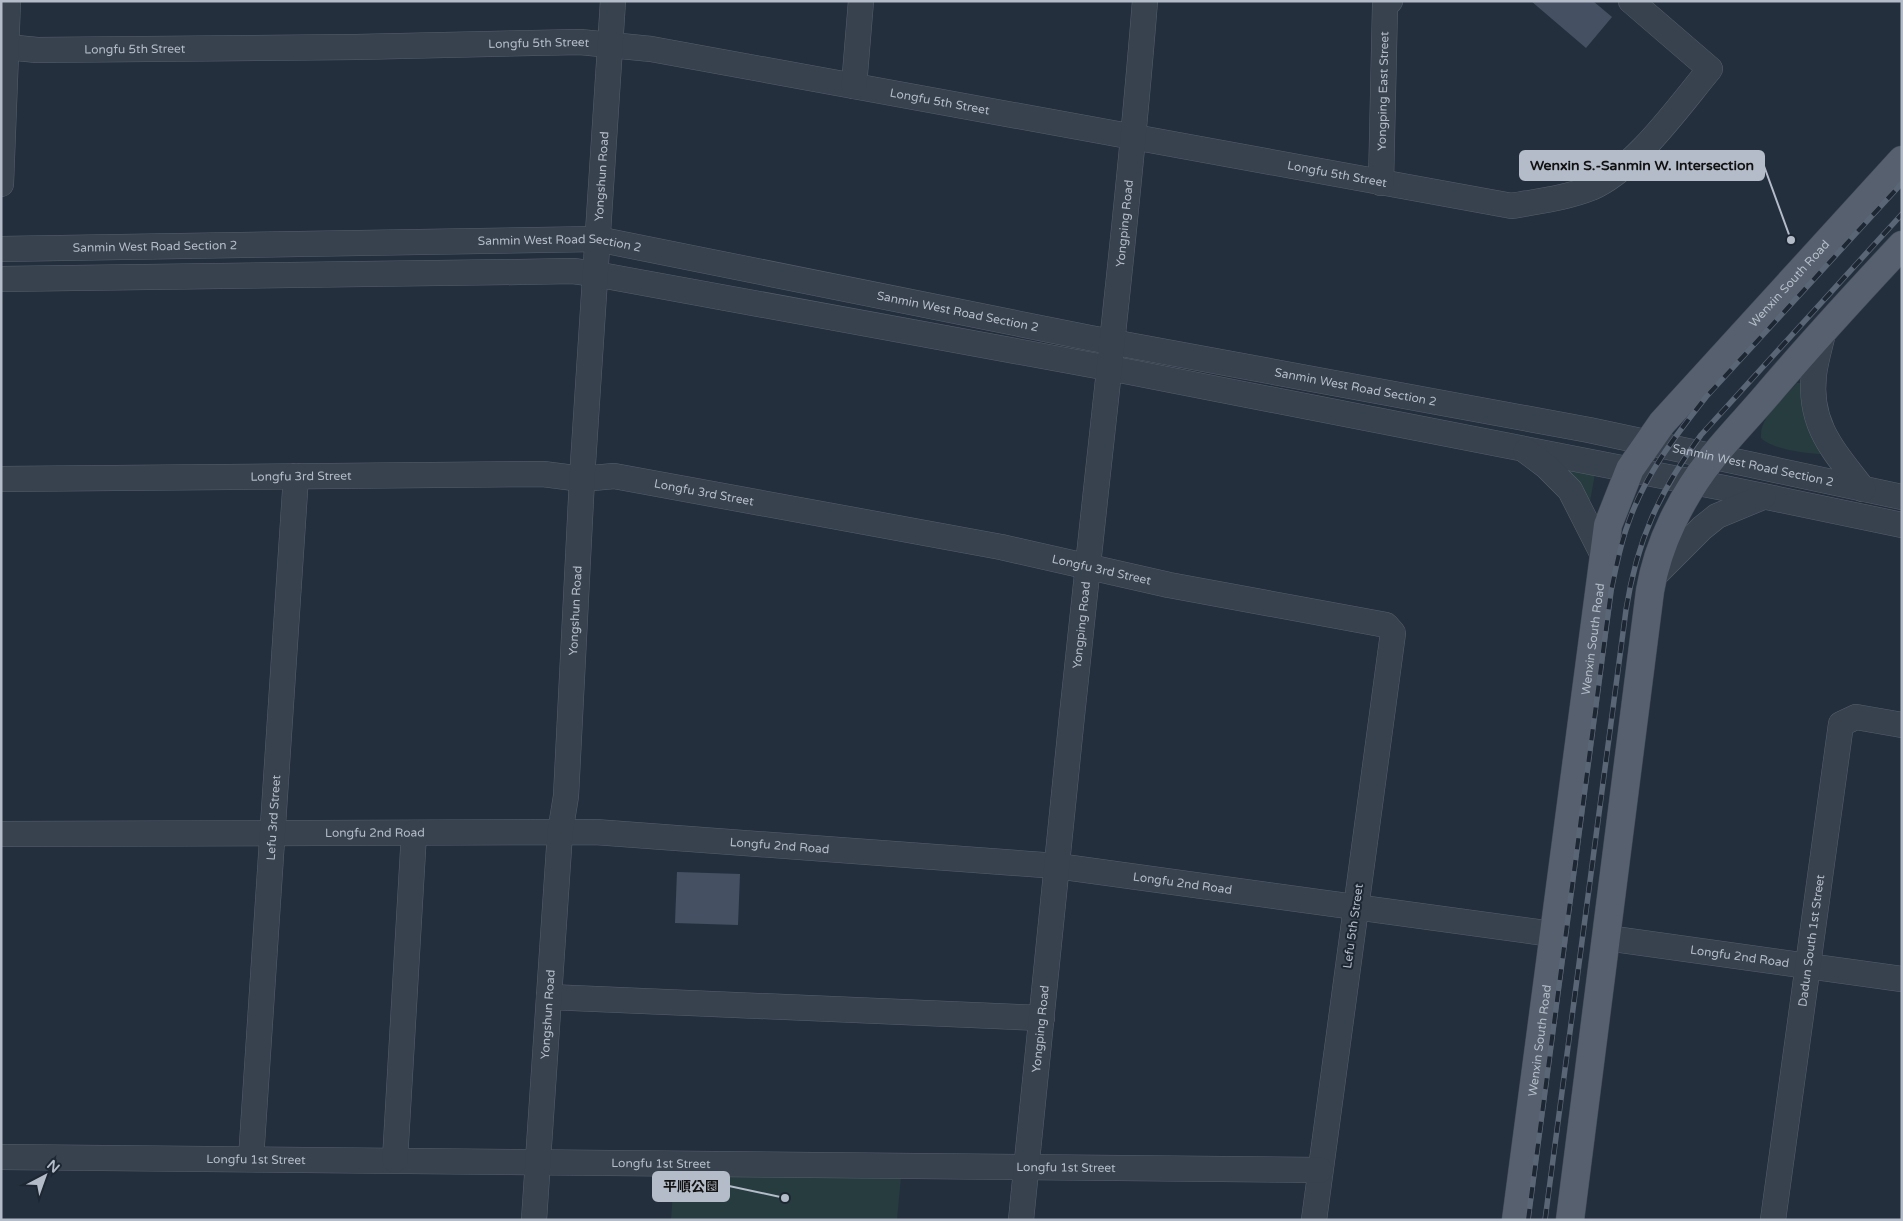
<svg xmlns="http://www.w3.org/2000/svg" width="1903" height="1221" font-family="'Varela Round','Noto Sans TC',sans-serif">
<rect width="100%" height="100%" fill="#242f3e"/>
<path fill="#263c3f" d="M1797,383H1806L1823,453L1820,454C1804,453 1772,449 1761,438C1759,417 1784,398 1797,383Z
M1561,469L1595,474L1589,507Z
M674,1176L901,1177L897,1220H671Z"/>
<path fill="#455162" d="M1531,1H1593L1612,17L1586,48Z
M677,872L740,874L738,925L675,923Z"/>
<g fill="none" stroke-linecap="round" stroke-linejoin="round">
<g stroke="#565f6c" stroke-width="26">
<g id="minor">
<path id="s1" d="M7,47L37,50L356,47L580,42L651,49L1512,206C1539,201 1566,198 1591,188C1635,169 1679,106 1710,69L1631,1"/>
<path d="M854,86L861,1"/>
<path id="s2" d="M1381,183L1385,6L1390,1"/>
<path d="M1,184L8,1"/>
<path id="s3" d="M1,249L597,239L1090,338L1589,430L1902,497"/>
<path d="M1,279L519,272L573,271L595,274L1130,372L1724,488L1902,525"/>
<path d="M1824,329C1821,343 1816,359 1814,374C1808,425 1834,451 1863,489"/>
<path d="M1526,451L1546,466L1570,490L1603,555"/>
<path id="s4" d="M1,479L543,474L582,479L614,476L1001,547L1169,585L1386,625L1393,633L1314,1220"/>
<path d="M1653,577L1702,528L1717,516L1763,497"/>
<path id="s5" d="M1,834L595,832L1057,866L1552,934"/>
<path id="s6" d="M1607,938L1902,979"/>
<path d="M549,997L1042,1018"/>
<path id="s7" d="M1,1157L1320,1170"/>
<path id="s8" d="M251,1159L296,476"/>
<path d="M395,1160L414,833"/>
<path id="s9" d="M534,1220L560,833L566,796L582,479L613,1"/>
<path id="s10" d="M1021,1220C1044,1001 1064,783 1088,565C1108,377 1130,189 1145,1"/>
<path id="s11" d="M1773,1220L1841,724L1856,717L1902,725"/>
</g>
</g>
<g stroke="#414a57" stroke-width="29">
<g id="major">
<path id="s12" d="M1516,1220L1608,525L1630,469L1662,423L1902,160"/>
<path d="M1570,1220L1650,591C1658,543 1682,496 1712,458C1731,434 1753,412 1772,389C1814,340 1858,292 1902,245"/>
</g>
</g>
<use href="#minor" stroke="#38414e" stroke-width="25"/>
<use href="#major" stroke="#56606e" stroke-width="28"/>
<g stroke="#5a6575" stroke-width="5.5">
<path id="rail" d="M1528,1220L1611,591C1616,568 1620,545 1628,524C1644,476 1676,435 1706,397L1902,183
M1545,1220L1626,610C1637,540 1659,492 1701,435L1902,214"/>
</g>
<use href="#rail" stroke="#1d2633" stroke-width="4" stroke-dasharray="11" stroke-linecap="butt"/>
</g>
<g text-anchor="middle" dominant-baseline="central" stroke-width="4" stroke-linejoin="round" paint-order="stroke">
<g font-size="12" fill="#b4bcc9" stroke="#1d2633">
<text stroke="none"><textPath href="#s1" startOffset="532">Longfu 5th Street</textPath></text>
<text stroke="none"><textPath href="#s1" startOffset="128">Longfu 5th Street</textPath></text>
<text stroke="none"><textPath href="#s2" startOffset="92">Yongping East Street</textPath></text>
<text stroke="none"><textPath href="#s1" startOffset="938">Longfu 5th Street</textPath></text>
<text stroke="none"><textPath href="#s1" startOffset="1342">Longfu 5th Street</textPath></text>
<text stroke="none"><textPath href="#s9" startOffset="1046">Yongshun Road</textPath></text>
<text stroke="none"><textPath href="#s10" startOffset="1002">Yongping Road</textPath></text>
<text stroke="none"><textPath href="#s3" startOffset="559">Sanmin West Road Section 2</textPath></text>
<text stroke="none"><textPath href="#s3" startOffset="154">Sanmin West Road Section 2</textPath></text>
<text stroke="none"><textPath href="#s12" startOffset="1006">Wenxin South Road</textPath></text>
<text stroke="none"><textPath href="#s3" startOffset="964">Sanmin West Road Section 2</textPath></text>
<text stroke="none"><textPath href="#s3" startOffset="1369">Sanmin West Road Section 2</textPath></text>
<text stroke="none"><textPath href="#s3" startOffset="1774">Sanmin West Road Section 2</textPath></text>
<text stroke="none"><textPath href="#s4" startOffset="300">Longfu 3rd Street</textPath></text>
<text stroke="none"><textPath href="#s4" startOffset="705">Longfu 3rd Street</textPath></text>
<text stroke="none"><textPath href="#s4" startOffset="1110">Longfu 3rd Street</textPath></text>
<text stroke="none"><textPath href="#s9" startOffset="611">Yongshun Road</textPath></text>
<text stroke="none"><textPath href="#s10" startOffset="598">Yongping Road</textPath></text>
<text stroke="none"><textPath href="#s12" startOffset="586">Wenxin South Road</textPath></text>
<text stroke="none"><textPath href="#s8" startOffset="342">Lefu 3rd Street</textPath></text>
<text stroke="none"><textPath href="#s5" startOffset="374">Longfu 2nd Road</textPath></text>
<text stroke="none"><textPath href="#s5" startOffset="779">Longfu 2nd Road</textPath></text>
<text stroke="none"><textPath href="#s5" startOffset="1184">Longfu 2nd Road</textPath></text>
<text transform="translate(1353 926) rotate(-82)">Lefu 5th Street</text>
<text stroke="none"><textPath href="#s11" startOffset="282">Dadun South 1st Street</textPath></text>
<text stroke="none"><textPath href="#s6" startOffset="134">Longfu 2nd Road</textPath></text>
<text stroke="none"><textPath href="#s9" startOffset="206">Yongshun Road</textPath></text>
<text stroke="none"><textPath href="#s10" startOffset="192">Yongping Road</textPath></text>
<text stroke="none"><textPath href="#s12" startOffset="181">Wenxin South Road</textPath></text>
<text stroke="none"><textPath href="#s7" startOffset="255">Longfu 1st Street</textPath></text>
<text stroke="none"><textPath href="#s7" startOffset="660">Longfu 1st Street</textPath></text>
<text stroke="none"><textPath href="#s7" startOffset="1065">Longfu 1st Street</textPath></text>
</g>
</g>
<path fill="none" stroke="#b4bcc9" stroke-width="2" d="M1791 240L1764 166M785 1198L729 1186"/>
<g fill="#b4bcc9" stroke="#1d2633" stroke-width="2">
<circle cx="1791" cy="240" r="5"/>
<circle cx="785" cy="1198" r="5"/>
</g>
<g fill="#b4bcc9" stroke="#b4bcc9" stroke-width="2">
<rect x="1520" y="151" width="244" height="29" rx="5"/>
<rect x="653" y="1172" width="76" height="29" rx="5"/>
</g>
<g font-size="14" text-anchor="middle" font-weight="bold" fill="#111">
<text x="1642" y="170">Wenxin S.-Sanmin W. Intersection</text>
<text x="691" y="1191">平順公園</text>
</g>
<rect width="1903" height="1221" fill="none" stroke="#b4bcc9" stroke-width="5"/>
<g transform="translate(45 1176) rotate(41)" stroke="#1d2633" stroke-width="4" paint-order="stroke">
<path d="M0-4L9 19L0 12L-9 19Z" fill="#b4bcc9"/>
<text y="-8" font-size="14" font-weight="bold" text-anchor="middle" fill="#b4bcc9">N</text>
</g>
</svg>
